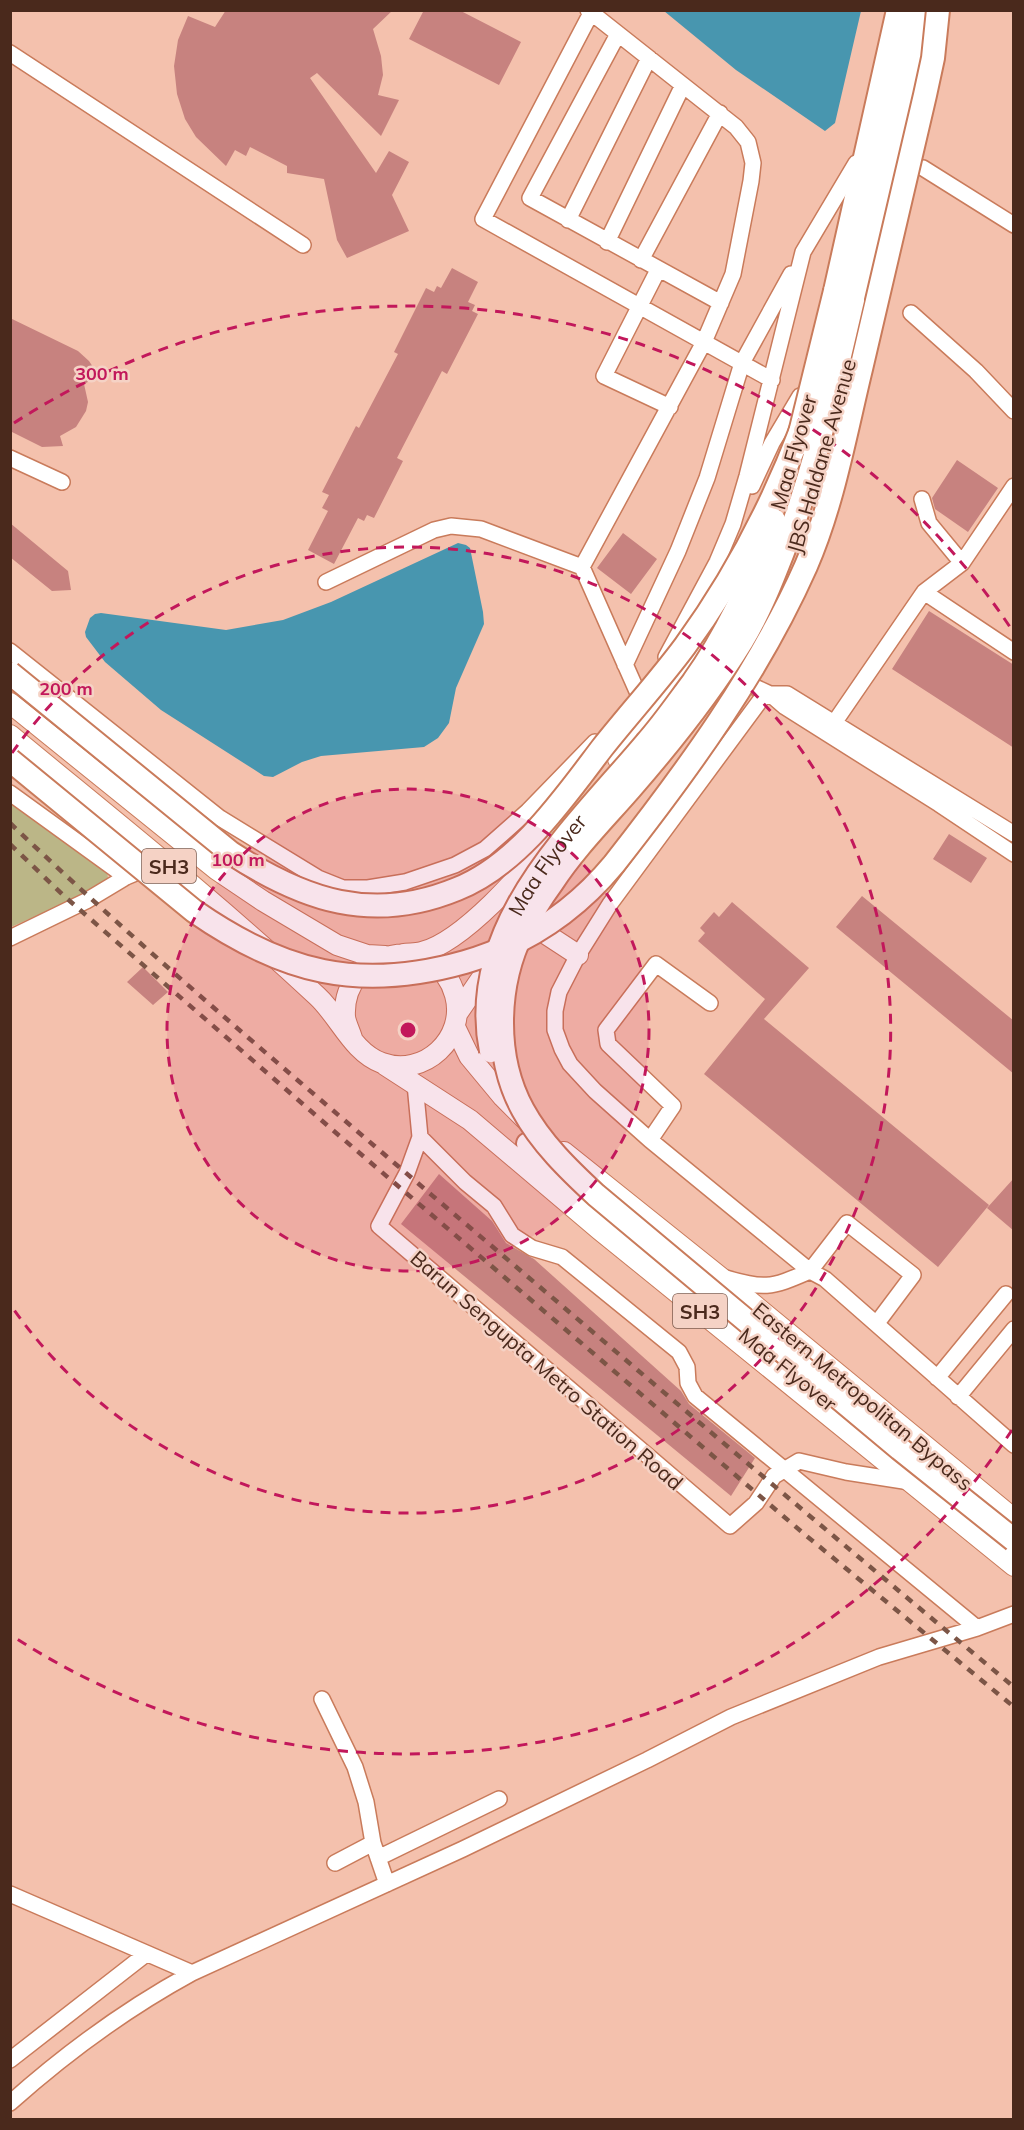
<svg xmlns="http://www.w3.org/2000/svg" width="1024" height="2130" font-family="Mulish,sans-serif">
<rect width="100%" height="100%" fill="#f4c1ad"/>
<path fill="#bbb687" d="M10,797L107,872L109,884L11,927Z"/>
<path fill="#4896af" d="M664,11H861L835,123L825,131L736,70Z
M458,543L466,545L470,548L483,612L484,624L456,688L449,723L438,738L424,747L321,756L302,762L273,777L264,776L161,710L105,662L86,637L85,632L90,618L95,614L101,613L226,630L283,620L331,602Z"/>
<path fill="#c7827f" d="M226,10H393L373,29L381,56L383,75L378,95L399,100L381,136L317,73L310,78L376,173L389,151L409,162L392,195L409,231L347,258L337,240L324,179L287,173V166L250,147L246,156L235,150L226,166L196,137L185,119L177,94L174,66L178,40L188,16L215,27Z
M424,10H459L521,42L499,85L409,39Z
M452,268L478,282L468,302L475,305L472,311L478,314L447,374L442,371L397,458L403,461L374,518L367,515L364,521L358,518L334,564L308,550L328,511L322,508L329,495L322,492L356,426L359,428L398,354L394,352L426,288L434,292L437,286L441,288Z
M10,318L78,351L89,361L99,376L84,384L88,402L86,411L76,427L60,436L63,446L42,447L10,431Z
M957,460L998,488L968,532L935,509L932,498Z
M10,523L68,571L71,590L52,591L10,557Z
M623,533L657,559L631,594L597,568Z
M929,611L1014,665V748L892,669Z
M949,834L987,858L971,883L933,859Z
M862,896L1014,1021V1074L836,927Z
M732,902L809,968L764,1019L989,1205L938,1267L704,1074L765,999L698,941L705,933L700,928L714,912L719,917Z
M143,967L168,992L153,1005L127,982Z
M439,1174L492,1221L506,1243L534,1259L681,1391L689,1404L755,1458L731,1496L401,1224Z
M1014,1178V1231L987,1208Z"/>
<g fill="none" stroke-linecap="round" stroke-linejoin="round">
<g stroke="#c97b5b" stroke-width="18">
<path id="minor" d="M591,13L483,219L772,380
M618,34L530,198L721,303
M10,53L303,245
M923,168L1014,225
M568,220L649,58
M607,242L683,85
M641,260L720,113
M658,270L604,376L670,407
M911,313L976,371L1014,411
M10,458L62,482
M752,486L772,443L800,396
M922,499L929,523L962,563
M582,567L704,342L733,274L751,181L753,163L748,142L736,127L588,10
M326,582L434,530L451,526L481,529L582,567L644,707
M924,592L1014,652
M10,651L220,818L318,878L343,888H368L405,882L455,865L485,849L528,811L595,742
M666,657L717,562L733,524L747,476L803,252L856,163
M625,665L678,551L707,478L742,363L791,274
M731,676L770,694L785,707L939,804L1014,854
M834,723L924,592L962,563L1014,486
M10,793L126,877
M10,938L86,901L126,877L150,867
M415,1084L420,1137L407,1173L379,1226L730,1526L756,1503L774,1476L799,1461L846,1472L910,1482
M420,1137L465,1182L494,1206L512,1235L532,1248L562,1257L679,1352L687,1367L688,1383L695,1396L977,1628
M650,1140L673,1106L608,1044L606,1030L656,964L710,1003
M722,1277C765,1289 769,1289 810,1271L825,1279L1014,1445
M877,1323L913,1275L847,1223L810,1271L650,1140L595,1091L570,1064L562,1049L555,1030V1011L559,992L578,955L610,904L762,698L770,694H787L1014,834
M937,1378L1006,1294
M958,1397L1014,1329
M322,1699L355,1767L366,1802L373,1843L387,1884
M378,1858L499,1799
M335,1863L373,1843
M10,1894L192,1973
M10,2060L146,1954
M10,2103C66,2053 126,2009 192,1973L463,1849L647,1760L731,1717L879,1657L977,1628L1014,1614"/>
</g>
<g stroke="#c97b5b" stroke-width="22">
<path id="major" d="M861,312L890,197L929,16
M10,703L217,870L263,901L337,945L367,955L385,956
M10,735C114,821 219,904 317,996C339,1016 353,1053 382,1063C424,1078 467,1038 455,995C437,930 341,948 345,1017C346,1024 350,1031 352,1038
M618,759C656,713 695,665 720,610
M529,923L578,955
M403,954C409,953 416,954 422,952C466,941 529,865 559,830
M457,1014L494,960
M455,1027L469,1056L503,1097L525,1119
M385,1065L470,1120L600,1230L1014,1566
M564,1152L719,1276L1014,1519"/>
</g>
<g stroke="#c97b5b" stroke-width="26">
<path id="highway" d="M835,291L898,10
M853,300L919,10
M528,1144L560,1183L702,1298
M984,1530L1014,1554"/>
</g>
<use href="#minor" stroke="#fff" stroke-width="15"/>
<use href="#major" stroke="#fff" stroke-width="20"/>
<use href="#highway" stroke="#fff" stroke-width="22"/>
<path stroke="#7c5546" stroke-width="4.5" stroke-dasharray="8 8" stroke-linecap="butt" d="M10,823C146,953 291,1074 434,1197C627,1361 819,1525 1014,1687
M10,844L64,896L335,1132L803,1533L1014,1707"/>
<g stroke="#c97b5b" stroke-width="26" stroke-linecap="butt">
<g id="highway-bridge">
<path d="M853,300C833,385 815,471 783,552C771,583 759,613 742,641C710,693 671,742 631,788C604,819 575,848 552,883C541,898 531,914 523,931C496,985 494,1057 523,1110C541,1143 569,1170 596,1195L900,1449L1014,1540"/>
<path d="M797,445L835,291"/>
<path d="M10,673L231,853C304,900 372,924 457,889C518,865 564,798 602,748C629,714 659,681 685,646C733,580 772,506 801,430"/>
<path d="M10,760L194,911C283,973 359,992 465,962C524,945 575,911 614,864C687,771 758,674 806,566C833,504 845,435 861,369C882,278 904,187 925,95L933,58L938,10"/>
<path id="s1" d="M491,1051C466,926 573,830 646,743C663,724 678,702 693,682C728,633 754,576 774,520"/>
</g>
</g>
<use href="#highway-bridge" stroke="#fff" stroke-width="22"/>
</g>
<circle cx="408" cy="1030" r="241" fill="#c2185b" fill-opacity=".12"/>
<g fill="none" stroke="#c2185b" stroke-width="3" stroke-dasharray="10 8">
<circle cx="408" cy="1030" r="241"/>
<path d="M12 753A483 483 0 1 1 12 1307"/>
<path d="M1012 1430A724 724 0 0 1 14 1637M14 423A724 724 0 0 1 1012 630"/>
</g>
<g text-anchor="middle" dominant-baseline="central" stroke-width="5" stroke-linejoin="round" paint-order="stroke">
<g fill="#f5d2c5" stroke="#7d5c4f" stroke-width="1.5">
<rect x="142" y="849" width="54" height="34" rx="4.5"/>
<rect x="673" y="1294" width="54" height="34" rx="4.5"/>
</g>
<g font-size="20" font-weight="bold" fill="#4a291c">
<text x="169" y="866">SH3</text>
<text x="700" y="1311">SH3</text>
</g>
<g font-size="21" fill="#4a291c" stroke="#f5d2c5">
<text transform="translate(793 452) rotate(-74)">Maa Flyover</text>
<text transform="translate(821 456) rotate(-74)">JBS Haldane Avenue</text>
<text stroke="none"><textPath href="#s1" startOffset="201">Maa Flyover</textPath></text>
<text transform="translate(788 1369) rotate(39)">Maa Flyover</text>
<text transform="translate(547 1370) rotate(41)">Barun Sengupta Metro Station Road</text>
<text transform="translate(863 1396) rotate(40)">Eastern Metropolitan Bypass</text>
</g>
</g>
<circle cx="408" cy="1030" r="9" fill="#c2185b" stroke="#f5d2c5" stroke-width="3"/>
<g font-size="18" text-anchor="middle" font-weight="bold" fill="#c2185b" stroke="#f5d2c5" stroke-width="5" stroke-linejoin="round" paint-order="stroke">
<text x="102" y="380">300 m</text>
<text x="66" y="695">200 m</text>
<text x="238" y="866">100 m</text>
</g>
<rect width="1024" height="2130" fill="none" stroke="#4a291c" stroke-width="24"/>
</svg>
